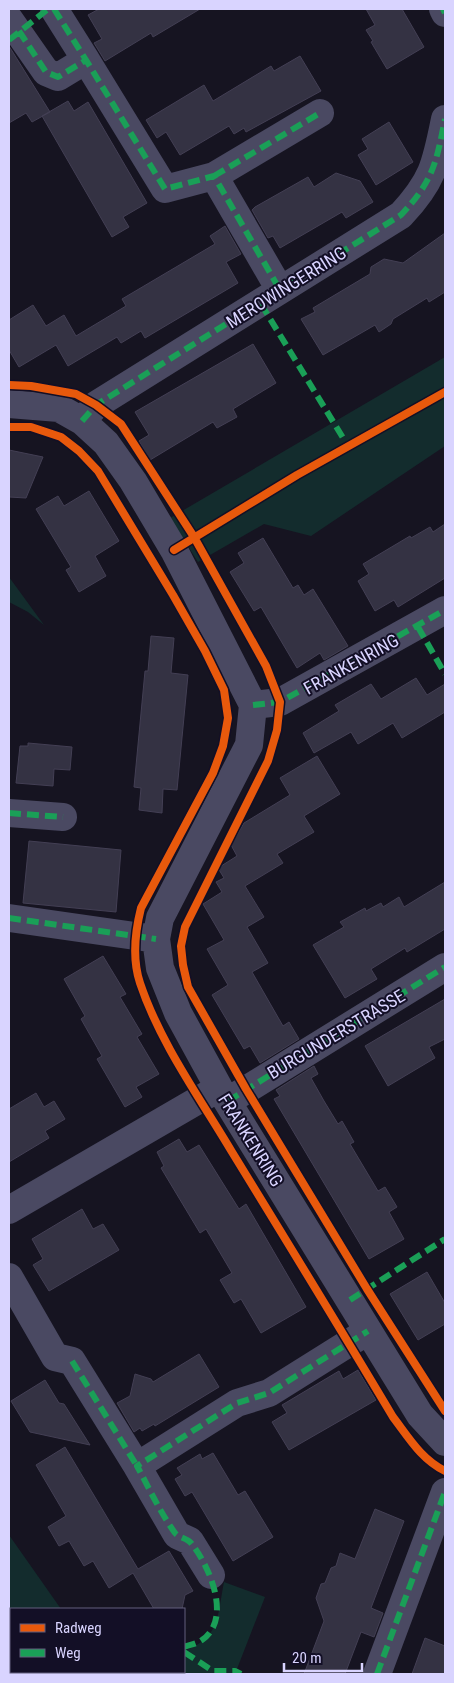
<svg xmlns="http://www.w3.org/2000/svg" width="454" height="1683" font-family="'Roboto Condensed',sans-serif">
<rect width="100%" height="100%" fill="#161421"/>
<path fill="#132c2d" d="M445,357V446L311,536L264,524L198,562L170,518Z
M9,577L44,625L28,612L9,602Z
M9,1535L61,1609H11V1672H106L108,1674H9Z
M224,1582L265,1597L235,1674H135L138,1672H184V1651C221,1637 217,1616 224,1582Z"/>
<path fill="#343243" stroke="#433f54" d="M99,9H200L153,37L151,33L105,61L94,43L102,39L88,15Z
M366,9H402L424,47L387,69L371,42L373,41L366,30L375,25Z
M9,46L50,112L32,122L26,113L9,123Z
M300,56L321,91L246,132L244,128L234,134L229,126L180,155L166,132L157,138L146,120L204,85L213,101L271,66L274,71Z
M68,101L74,111L88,102L147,203L123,217L129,227L112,237L42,116Z
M389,122L413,162L376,185L358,155L368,149L362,139Z
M336,173L360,181L373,202L346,218L342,212L280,248L273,236L268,238L252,210L255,207L308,177L314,187Z
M225,226L241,254L226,262L238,283L145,338L141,331L121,343L117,337L68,366L56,345L19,367L9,350V320L33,305L46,326L64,315L76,336L126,306L122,299L215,244L210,236Z
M445,233V292L429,302L427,298L393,319L391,324L379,332L375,325L323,355L301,319L315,312L313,308L370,274L371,267L384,259L403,263Z
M253,344L276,383L233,409L237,417L217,428L213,422L150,460L139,441L149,435L135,412Z
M9,450L43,457L26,498L9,497Z
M89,491L119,541L95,556L106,576L79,592L66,570L71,567L36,509L58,496L64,506Z
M445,524V578L398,607L394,600L375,611L358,581L369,574L363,564L410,536L411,538L430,527L433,532Z
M263,538L293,588L298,585L304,595L313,589L348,646L324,660L320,653L297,668L261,607L254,611L230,572L244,563L238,553Z
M151,636L174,638L171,673L188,675L177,790L163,789L162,813L139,810L141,788L134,787L145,671H148Z
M416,678L427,695L445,684V712L402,738L393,723L358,744L351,732L314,753L303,733L339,711L335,705L371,684L381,699Z
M28,743L72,747L70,770L54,769L53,786L16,783L20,746H28Z
M317,756L340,794L304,816L314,832L277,854L283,863L245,886L264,917L247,927L268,963L252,972L283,1026L289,1022L299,1039L260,1063L250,1046L244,1049L212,995L228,985L207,949L224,940L203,904L222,892L216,882L224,878L218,868L237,856L231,845L244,823L290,795L280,778Z
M29,841L121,850L116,912L23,903Z
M445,882V929L407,952L405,948L371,969L377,979L345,998L313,945L344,927L340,922L365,908L366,911L381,903L383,907L399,897L404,907Z
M103,956L126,994L120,997L142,1034L137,1037L159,1074L136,1087L142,1097L125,1107L97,1059L102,1056L81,1019L85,1016L64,979Z
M445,999V1039L429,1047L435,1058L388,1086L365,1046Z
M314,1066L318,1074L311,1078L324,1101L338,1124L342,1121L354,1142L350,1144L378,1191L385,1187L397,1207L389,1212L404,1239L369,1259L274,1099L280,1096L276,1090Z
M36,1093L44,1107L54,1101L65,1119L45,1131L49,1138L9,1162V1109Z
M179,1139L187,1152L199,1145L239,1209L246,1204L306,1307L261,1333L241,1299L234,1303L220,1280L232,1273L206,1229L200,1233L161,1168L164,1166L157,1152Z
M82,1209L93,1229L103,1224L119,1250L49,1291L33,1265L43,1259L32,1239Z
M427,1272L445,1303V1324L418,1340L390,1294Z
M199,1354L219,1387L155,1426L154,1424L142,1431L140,1428L134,1432L117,1403L130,1396L135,1374L151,1379L153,1382Z
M358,1370L376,1400L289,1450L272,1422L287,1413L282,1405L339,1371L343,1379Z
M45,1380L59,1403L64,1404L90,1445L30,1432L11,1401Z
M65,1447L138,1569L169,1551L193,1591L185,1595L182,1609H154L133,1573L109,1588L93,1561L84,1566L69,1541L59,1546L48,1527L66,1516L36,1465Z
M213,1453L238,1495L245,1491L273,1537L233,1561L192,1492L185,1496L175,1479L182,1475L177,1468L200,1454L202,1459Z
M375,1509L404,1521L371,1608L383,1613L374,1637L361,1632L345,1674H304L324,1621L316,1598L321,1584L325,1583L331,1568L336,1566L340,1553L355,1559Z
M425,1638L445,1646V1674H412Z"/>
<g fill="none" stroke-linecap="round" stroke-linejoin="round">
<path stroke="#4a4962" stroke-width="28" d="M54,9L86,60
M443,9L445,13
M9,19L46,72L58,77L86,60L165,189L214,176L280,290
M214,176L320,113
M9,404L59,408L82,421L106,443L133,481L174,550L253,705L249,745L160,918L156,939L160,968L178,1013L219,1088L420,1415L445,1442
M82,421L96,405L401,215C433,181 436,164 445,119
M253,705L280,702L445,610
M9,813L63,817
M9,918L156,939
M228,1101L445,967
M9,1210L219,1088
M9,1277L55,1357L72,1361L137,1466
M211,1575L190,1541L177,1535L137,1466L237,1403L269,1393L368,1331
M377,1674L445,1492"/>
<path stroke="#1a9f57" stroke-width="6" stroke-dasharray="12 6" stroke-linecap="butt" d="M54,9L86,60
M443,9L445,13
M19,31L46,72L58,77L86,60L165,189L214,176L280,290
M9,40L48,9
M214,176L320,113
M261,304L348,446
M82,421L96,405L401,215C433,181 436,164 445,119
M418,627L445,674
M253,705L280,702L445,610
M9,813L63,817
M9,918L156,939
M228,1101L445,967
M350,1300L445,1239
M72,1361L137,1466
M184,1647C189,1645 197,1644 202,1640C233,1619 209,1565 191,1543C187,1538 179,1538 175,1533C160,1512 149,1488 137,1466L237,1403L269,1393L368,1331
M184,1652L213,1671H235L241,1674
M130,1674L133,1672
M377,1674L445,1492"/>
<g stroke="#130f26" stroke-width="11">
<path id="cycleway" d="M9,385L31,386L76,394L96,405L121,424L194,537L266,666L280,702L277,730L268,761L185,927L181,946L183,965L188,987L246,1089L367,1289L445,1411
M9,427H31L61,437L79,451L98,471L173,595L205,651L224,690L228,718L223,746L213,773L141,908C135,932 132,959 140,983C160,1043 200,1098 232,1152C286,1240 340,1328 393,1417C409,1438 421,1459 445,1471
M174,550L297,475L445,392"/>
</g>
<use href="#cycleway" stroke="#e8590c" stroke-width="8"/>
</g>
<g text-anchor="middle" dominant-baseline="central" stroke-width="4" stroke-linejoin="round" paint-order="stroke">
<g font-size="18" fill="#d9d4ff" stroke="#130f26">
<text transform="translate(286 287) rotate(-32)">MEROWINGERRING</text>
<text transform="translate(351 664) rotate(-29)">FRANKENRING</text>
<text transform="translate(336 1034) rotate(-31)">BURGUNDERSTRASSE</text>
<text transform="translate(251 1140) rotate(58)">FRANKENRING</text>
</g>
</g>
<rect width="454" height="1683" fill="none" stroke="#d9d4ff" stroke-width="20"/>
<rect x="10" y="1608" width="175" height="65" fill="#130f26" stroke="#625e7d"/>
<rect x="20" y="1624" width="25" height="8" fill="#e8590c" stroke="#625e7d"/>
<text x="55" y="1633" font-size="15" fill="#d9d4ff">Radweg</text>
<rect x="20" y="1649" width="25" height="8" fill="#1a9f57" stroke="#625e7d"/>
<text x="55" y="1658" font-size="15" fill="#d9d4ff">Weg</text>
<path d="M284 1663v8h78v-8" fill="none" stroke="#d9d4ff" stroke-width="2.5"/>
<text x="292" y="1663" font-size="15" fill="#d9d4ff" stroke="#130f26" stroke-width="4" paint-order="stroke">20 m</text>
</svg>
